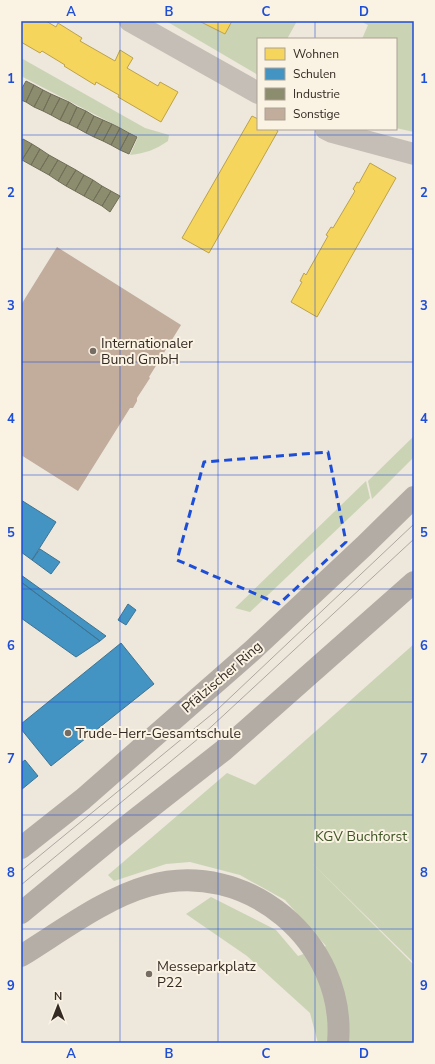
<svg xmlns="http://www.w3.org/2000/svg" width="435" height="1064" font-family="'Nunito Sans',sans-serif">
<rect width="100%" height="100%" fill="#ede7dc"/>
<path fill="#cbd3b5" d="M166,21H297L287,39H258V75Z
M360,21H414V132L396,128V39H362L368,25Z
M21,58L145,128L169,135L168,141C155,150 146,153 130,155L138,137L21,76Z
M414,436V457L372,499L368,481Z
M366,481L370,498L250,612L235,608Z
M414,644V963L312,863L414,965V1043H318L310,1013L247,956L186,914L211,897L276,930L298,956L326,946L285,900L240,875L190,862L166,864L114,881L108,875L227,773L255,785Z"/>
<path fill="#f6d55c" stroke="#bca24b" d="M21,21H46L56,27L58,23L82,38L80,41L115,61L120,50L133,58L127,68L158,86L160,82L178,92L161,122L118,97L119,95L96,82L95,85L64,66L65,65L42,51L40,53L21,42Z
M199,21H232L225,34Z
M252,116L258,119V129H275L278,131L209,253L182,238Z
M370,163L396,178L317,317L291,302L302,282L300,281L304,273L306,275L328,236L326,235L331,227L333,228L355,191L353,189L357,182L359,183Z"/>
<path fill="#4393c3" stroke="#3f7493" d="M21,500L56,522L32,560L21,552Z
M40,549L60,562L51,574L32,560Z
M21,575L106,636L100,641L21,582Z
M21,582L100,641L76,657L21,618Z
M128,604L136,610L126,625L118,620Z
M121,643L154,684L51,766L21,729V724Z
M25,760L38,776L21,790V763Z"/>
<path fill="#8c8c6e" stroke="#726f58" d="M26,81L34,85L26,102L21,100V90Z
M34,85L43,90L34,107L26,102Z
M43,90L51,94L43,111L34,107Z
M51,94L60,98L51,115L43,111Z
M60,98L69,102L60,120L51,115Z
M69,102L77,107L69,124L60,120Z
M77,107L86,111L77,128L69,124Z
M86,111L94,116L86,133L77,128Z
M94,116L103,120L94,137L86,133Z
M103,120L112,124L103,141L94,137Z
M112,124L120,128L111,145L103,141Z
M120,128L129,133L120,150L111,145Z
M129,133L137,137L129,154L120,150Z
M23,139L32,144L22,160L21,159V142Z
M32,144L40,149L31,165L22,160Z
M40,149L49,155L40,170L31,165Z
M49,155L58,160L49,175L40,170Z
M58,160L67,165L58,181L49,175Z
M67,165L76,170L66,186L58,181Z
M76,170L84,175L75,191L66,186Z
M84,175L93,180L84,196L75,191Z
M93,180L102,186L93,201L84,196Z
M102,186L111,191L102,206L93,201Z
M111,191L120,196L110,212L102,206Z"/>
<path fill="#c2ac9c" d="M57,247L181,325L149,377L150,378L137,398V401L133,408H130L78,491L21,455V305Z"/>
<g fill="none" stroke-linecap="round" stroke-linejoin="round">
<path stroke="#c4beb6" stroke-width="22" d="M130,21L258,93
M326,129L332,132L414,154"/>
<path stroke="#b3aca5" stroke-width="22" d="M21,848L83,799L254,649L364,546L414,497
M21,913L118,833L224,750L414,582"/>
<path stroke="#b5aea6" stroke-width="22" d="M21,956C60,932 105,898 148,886C246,857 347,942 338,1043"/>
<path stroke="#ada7a0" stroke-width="1" d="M21,871L217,710L414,524
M21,885L199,738L414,539"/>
</g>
<path fill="none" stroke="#1d4ed8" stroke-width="3" stroke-dasharray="8 5" stroke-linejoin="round" d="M328,452L346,542L279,604L177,560L204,462Z"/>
<path fill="none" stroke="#1d4ed8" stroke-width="1" stroke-opacity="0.55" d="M120,21V1043M218,21V1043M315,21V39M315,129V1043M21,135H414M21,249H414M21,362H414M21,475H414M21,589H414M21,702H414M21,815H414M21,929H414"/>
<g fill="#756d64" stroke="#faf2e2" stroke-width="1.5">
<circle cx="93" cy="351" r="4"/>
<circle cx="68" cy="733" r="4"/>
<circle cx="149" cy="974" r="4"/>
</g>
<g text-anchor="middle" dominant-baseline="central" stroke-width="4" stroke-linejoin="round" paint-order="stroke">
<g font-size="14" fill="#352b24" stroke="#faf2e2" text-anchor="start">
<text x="101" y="343">Internationaler<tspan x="101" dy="16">Bund GmbH</tspan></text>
<text x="76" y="733">Trude-Herr-Gesamtschule</text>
<text x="157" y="966">Messeparkplatz<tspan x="157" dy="16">P22</tspan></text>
</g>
<g font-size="14" fill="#352b24" stroke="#faf2e2">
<text transform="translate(222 677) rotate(-41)">Pfälzischer Ring</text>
</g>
<g font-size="14" fill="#3f5526" stroke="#faf2e2">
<text x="361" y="836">KGV Buchforst</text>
</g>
</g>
<rect width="435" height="1064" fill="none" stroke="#faf2e2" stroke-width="44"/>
<rect x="257" y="38" width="140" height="92" fill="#faf2e2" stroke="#aba296"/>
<rect x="265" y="48" width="20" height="12" fill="#f6d55c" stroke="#aba296"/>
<text x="293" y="58" font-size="12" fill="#352b24">Wohnen</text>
<rect x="265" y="68" width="20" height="12" fill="#4393c3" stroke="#aba296"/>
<text x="293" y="78" font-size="12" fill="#352b24">Schulen</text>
<rect x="265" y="88" width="20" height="12" fill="#8c8c6e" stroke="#aba296"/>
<text x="293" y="98" font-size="12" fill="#352b24">Industrie</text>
<rect x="265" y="108" width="20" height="12" fill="#c2ac9c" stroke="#aba296"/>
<text x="293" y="118" font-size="12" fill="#352b24">Sonstige</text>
<g transform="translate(58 1006)" stroke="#faf2e2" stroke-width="3" paint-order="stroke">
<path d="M0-3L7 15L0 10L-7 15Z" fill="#352b24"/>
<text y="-6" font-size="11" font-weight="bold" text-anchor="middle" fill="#352b24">N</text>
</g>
<rect x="22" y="22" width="391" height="1020" fill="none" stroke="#1d4ed8" stroke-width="1.5"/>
<g font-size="13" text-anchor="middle" font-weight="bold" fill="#1d4ed8">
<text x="71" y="16">A</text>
<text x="169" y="16">B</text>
<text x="266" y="16">C</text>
<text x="364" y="16">D</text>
<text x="11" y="83">1</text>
<text x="424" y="83">1</text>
<text x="11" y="197">2</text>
<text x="424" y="197">2</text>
<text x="11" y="310">3</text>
<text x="424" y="310">3</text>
<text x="11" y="423">4</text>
<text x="424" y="423">4</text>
<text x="11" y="537">5</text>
<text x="424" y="537">5</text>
<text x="11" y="650">6</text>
<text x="424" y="650">6</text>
<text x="11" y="763">7</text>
<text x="424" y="763">7</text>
<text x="11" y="877">8</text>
<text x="424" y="877">8</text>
<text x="11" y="990">9</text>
<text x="424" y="990">9</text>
<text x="71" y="1058">A</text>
<text x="169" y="1058">B</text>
<text x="266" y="1058">C</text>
<text x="364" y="1058">D</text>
</g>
</svg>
